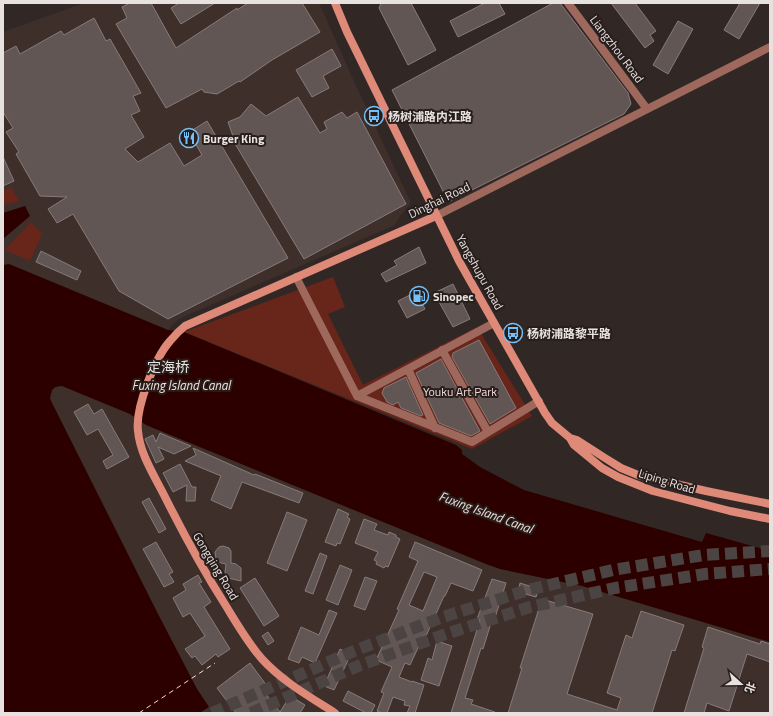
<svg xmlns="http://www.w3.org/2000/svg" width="773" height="716" font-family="'Titillium Web','Noto Sans SC',sans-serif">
<rect width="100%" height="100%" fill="#312826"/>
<path fill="#3f2f2b" d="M84,3H319L352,77L411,203L400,216L395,225L185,316L175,322L168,330L9,264L3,265V32Z
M58,386H62L130,414L146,425L486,564L500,569L582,586L770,642V713H201L200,712L208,706L197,689L158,614L52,403L50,398L52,390Z"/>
<path fill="#68251a" d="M11,187L19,201L3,205V191Z
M31,222L42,234L30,261L5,250Z
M333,277L345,307L328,314L363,385L477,327L532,416L472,449L184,332Z"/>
<path fill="#2d0000" d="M25,206L30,216L3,239V213Z
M9,264L168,330L184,332L456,445L462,450V454L480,467L524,490L702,542L706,533L770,551V642L582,586L500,569L486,564L146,425L130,414L62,386L55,387L52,390L50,398L52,403L158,614L197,689L209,707L201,712V713H3V265Z"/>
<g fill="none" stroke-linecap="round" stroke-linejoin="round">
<path stroke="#f4ded9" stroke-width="1" stroke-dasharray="5 4" stroke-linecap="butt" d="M139,713L215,663"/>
</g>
<path fill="#615653" stroke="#877b79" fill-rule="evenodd" d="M130,3H151L176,48L237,8V10L248,3H302L320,32L272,60L240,82L239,81L217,94L204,92L202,89L166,108L116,24L127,18L122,7Z
M179,3H215L181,24L171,8Z
M381,3H411L436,50L408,65L379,8Z
M485,3H499L505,14L458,37L450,21Z
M553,3H560L628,93L631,104L624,114L450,201L444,193L392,90Z
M611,3H635L656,31L650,35L654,41L645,48Z
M740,3H760L739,39L724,30Z
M94,18L106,41L110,39L141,93L133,96L140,111L131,115L144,137L125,149L138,162L170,143L184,166L202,155L194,141L187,143L183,136L207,121L288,258L168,319L119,291L73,214L57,223L48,209L67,197L40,196L16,154L19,152L6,132L13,128L3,112V53L16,46L20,54L61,31L64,35Z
M678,21L693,29L668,74L653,65Z
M332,49L341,66L323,76L329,88L312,97L296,70Z
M298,97L320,133L327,129L324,122L342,112L347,118L357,112L406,204L304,259L231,137L233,136L228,122L240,117L251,104L266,116Z
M3,157L14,181L3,186Z
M419,247L426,263L386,282L381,274L397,265L394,261Z
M41,251L81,271L77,280L36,262Z
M453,284L470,319L453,327L434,293Z
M416,292L425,309L407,318L398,301Z
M479,340L516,408L490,424L452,357L453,353Z
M441,359L480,431L471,436L439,423L416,373Z
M406,377L423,415L421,416L401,408L398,402L393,405L387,402L382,393L384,388Z
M88,404L94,414L102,409L129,457L107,469L103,461L113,455L98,429L87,435L74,412Z
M160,433L169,437L191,446L174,454L158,447L164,459L156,463L145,439L153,435L156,442Z
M193,448L254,475L255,474L303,493L299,503L242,482L231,509L211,500L221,476L185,461L196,455Z
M180,464L192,487H196L195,501H186L187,485L173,492L163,473Z
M149,498L166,529L159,533L142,502Z
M338,509L349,514L347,517L350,519L340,544L337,543L336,546L325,542Z
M287,512L307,520L287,571L267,563Z
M364,519L377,524L374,530L388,535L389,532L396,535V537L400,539L388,567L385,566L384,568L376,564L377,562L374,560L378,552L355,543Z
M156,542L173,572L169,574L174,582L164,587L143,549Z
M415,542L482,570L473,591L451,583L445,596H444L426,636L424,635L410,665L405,663L399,677L412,682V681L424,685L415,713H407L410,706L404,705L405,701L393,697L387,713H382L377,711L384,693L381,692L392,667L376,660L399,610L397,609L418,561L409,557ZM424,572L437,577L423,611L409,605Z
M223,546L229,548L231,551V563L236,564L241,568V581L228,578L225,572L226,564L221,563L216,559L215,552L219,547Z
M320,553L327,556L313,594L305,591Z
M340,565L352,570L338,605L326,600Z
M198,575L202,582L199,583L211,602L204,607L230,649L218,657L216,654L202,665L195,656L192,658L185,649L205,636L190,613L183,617L173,598L186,590L183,584Z
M365,577L377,581L365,610L354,606Z
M255,578L279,616L264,626L240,588Z
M492,579L506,583L493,624L491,623L483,649L481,648L465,698L473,700L471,704L495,712L494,713H451L480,620L477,619Z
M520,583L539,589L536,597L518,592Z
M542,599L593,614L567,694L617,710L621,698L607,693L626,635L632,638L641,611L684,625L675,651L672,650L652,713H508L522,668H520Z
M329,610L337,613L315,663L302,657L299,663L288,659L301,627L319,635Z
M708,627L760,644L761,641L770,644V662L747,654L729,711L707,703L704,713H684L704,648L702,647Z
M268,632L274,641L268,645L262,636Z
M437,641L452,646L439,686L421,680L428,658L432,660Z
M340,649L351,654L334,690L317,683L321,676L327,679Z
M250,663L267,686L262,689L280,712L290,696L305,705L300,713H236L217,688Z
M348,691L375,705L371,713H366L343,701Z"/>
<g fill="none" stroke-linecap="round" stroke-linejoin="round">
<path stroke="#4c4442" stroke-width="12" stroke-dasharray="12 6" stroke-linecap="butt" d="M212,713L354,651L443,617L528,590L613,570L704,555L770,551
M251,713L358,666L446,634L530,607L615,588L705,574L770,569"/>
<path stroke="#9e685d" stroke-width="8" d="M568,3L647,109
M436,216L770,47
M296,277L357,396L472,442L539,401
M442,350L488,432
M408,369L435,428
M357,396L494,323"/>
<path stroke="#df8979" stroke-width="8" d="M335,3L347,32L459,261L545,413L552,423L570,438L574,445L602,468L618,477L653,491L730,511L770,519
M570,438L577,440L605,458L621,468L638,475L706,491L770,504
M335,713C310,697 282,681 262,659C248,643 237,624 226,606C203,570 183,533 164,495C154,475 140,454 138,431C135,408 155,358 170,341C175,335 180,330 185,326L436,216"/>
</g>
<defs>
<g id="bus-ring" transform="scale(1)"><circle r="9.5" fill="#271e1c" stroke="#75c0f6" stroke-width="1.5"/><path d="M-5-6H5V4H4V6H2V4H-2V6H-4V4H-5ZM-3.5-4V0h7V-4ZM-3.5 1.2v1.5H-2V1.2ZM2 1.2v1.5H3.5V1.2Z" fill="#75c0f6"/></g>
<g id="restaurant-ring" transform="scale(1)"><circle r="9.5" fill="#271e1c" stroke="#75c0f6" stroke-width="1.5"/><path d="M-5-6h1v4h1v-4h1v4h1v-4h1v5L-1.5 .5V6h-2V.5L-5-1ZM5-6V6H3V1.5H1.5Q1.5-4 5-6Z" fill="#75c0f6"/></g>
<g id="fuel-ring" transform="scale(1)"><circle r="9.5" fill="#271e1c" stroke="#75c0f6" stroke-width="1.5"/><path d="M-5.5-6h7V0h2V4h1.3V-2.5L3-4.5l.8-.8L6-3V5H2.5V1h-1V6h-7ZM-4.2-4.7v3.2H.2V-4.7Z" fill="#75c0f6"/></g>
</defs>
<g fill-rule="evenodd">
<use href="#bus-ring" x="374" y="116"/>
<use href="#restaurant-ring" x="189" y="138"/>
<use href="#fuel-ring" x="419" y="296"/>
<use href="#bus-ring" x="513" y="333"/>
</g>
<g text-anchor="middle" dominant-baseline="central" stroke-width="4" stroke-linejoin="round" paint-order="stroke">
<g font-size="12" fill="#e7e1df" stroke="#271e1c">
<text transform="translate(617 49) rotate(53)">Liangzhou Road</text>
<text transform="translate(439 200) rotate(-26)">Dinghai Road</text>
<text transform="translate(480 272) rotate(61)">Yangshupu Road</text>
<text transform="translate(667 481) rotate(17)">Liping Road</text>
<text transform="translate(216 566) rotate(59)">Gongqing Road</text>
</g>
<g font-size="12" font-weight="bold" fill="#e7e1df" stroke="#271e1c" text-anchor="start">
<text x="388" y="116">杨树浦路内江路</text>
<text x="203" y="138">Burger King</text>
<text x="433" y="296">Sinopec</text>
<text x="527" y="333">杨树浦路黎平路</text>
</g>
<g font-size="12" fill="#f0d9d5" stroke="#271e1c">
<text x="460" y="391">Youku Art Park</text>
</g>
<g font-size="13" font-style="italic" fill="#f4ded9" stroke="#271e1c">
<text x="181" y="385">Fuxing Island Canal</text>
<text transform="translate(486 512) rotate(20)">Fuxing Island Canal</text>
</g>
<g font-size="14" fill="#e7e1df" stroke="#271e1c">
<text x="168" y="366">定海桥</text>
</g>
</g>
<rect width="773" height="716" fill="none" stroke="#e7e1df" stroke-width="8"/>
<g transform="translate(741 684) rotate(111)" stroke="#271e1c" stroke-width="3" paint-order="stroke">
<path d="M0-3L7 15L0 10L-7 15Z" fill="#e7e1df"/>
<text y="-6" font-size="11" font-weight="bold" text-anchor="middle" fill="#e7e1df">北</text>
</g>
</svg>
